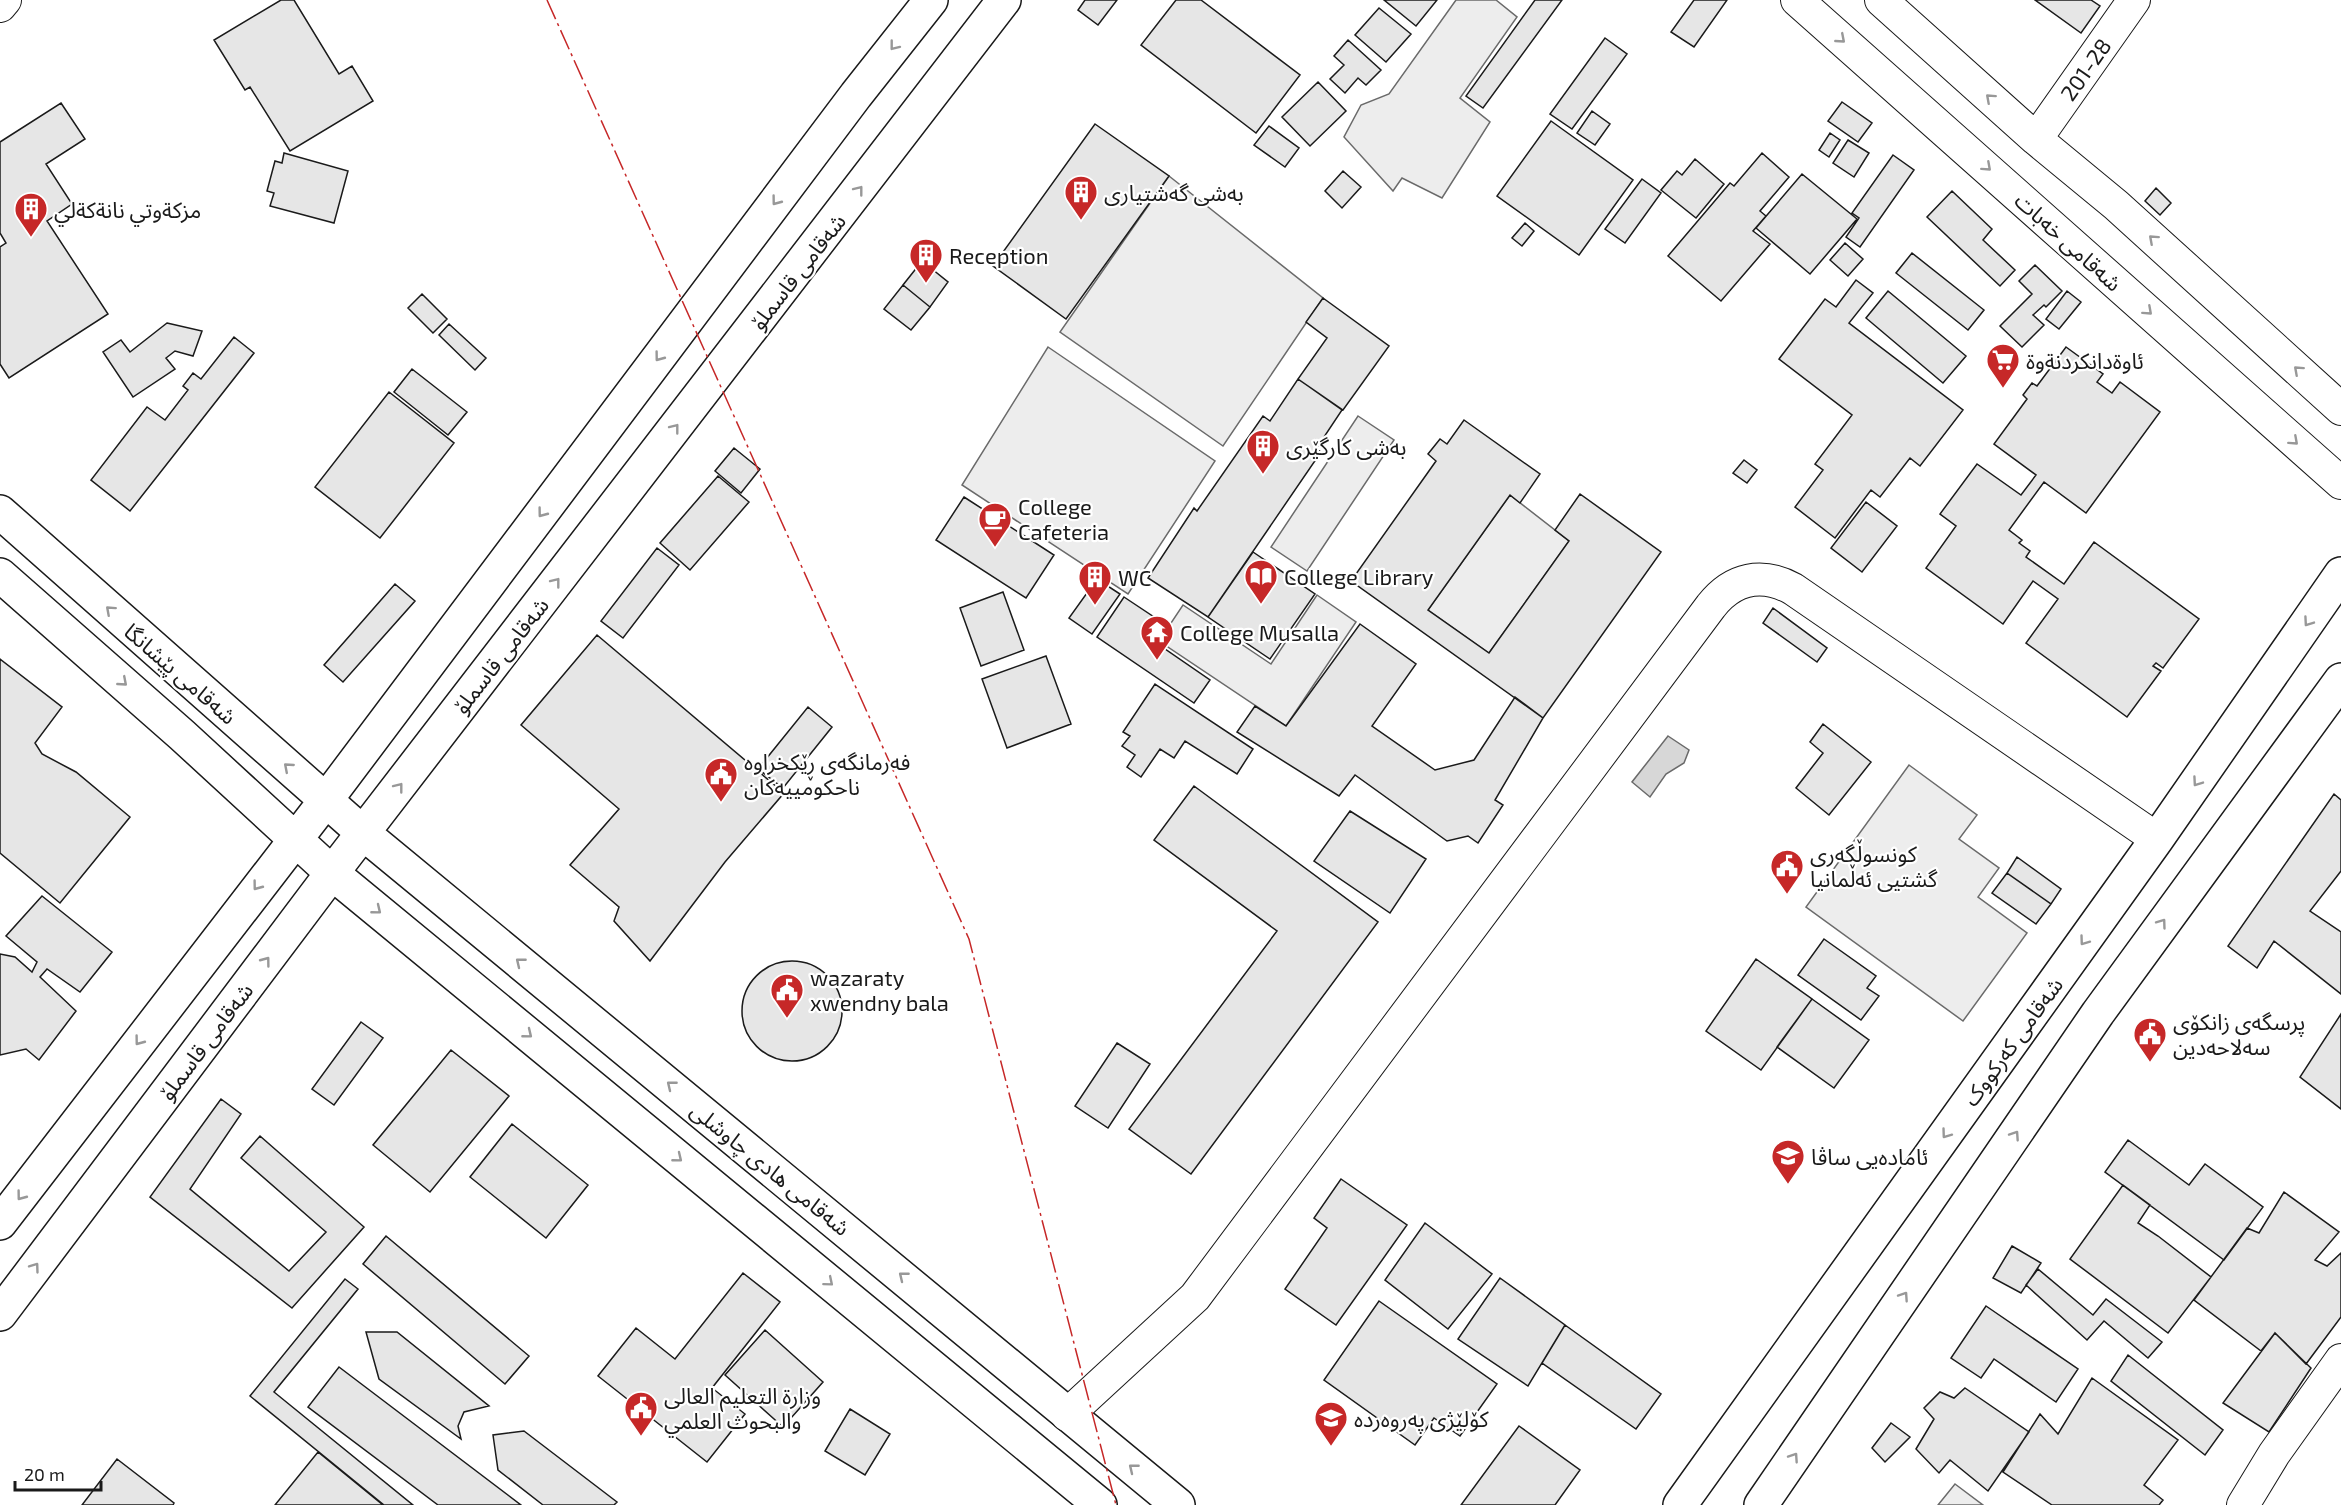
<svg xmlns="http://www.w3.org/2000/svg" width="2341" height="1505" font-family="'Exo 2','Noto Sans Arabic',sans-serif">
<rect width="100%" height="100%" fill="#fff"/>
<path fill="#ededed" stroke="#6a6a6a" stroke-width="1.5" d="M1456,0H1496L1517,17L1460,98L1490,122L1442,198L1402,178L1393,191L1344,137L1361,105L1389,94Z
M1169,176L1323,298L1223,446L1060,332Z
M1048,347L1215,461L1128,594L962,485Z
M1358,416L1394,440L1307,571L1271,547Z
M1510,495L1569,541L1489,653L1428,610Z
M1317,595L1356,622L1286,726L1159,641L1183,605L1271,664Z
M1909,765L1977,815L1959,839L1999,868L1978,897L2027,933L1963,1021L1806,907Z
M1955,1484L1983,1505H1938Z"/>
<path fill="#d7d7d7" stroke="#6a6a6a" stroke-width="1.5" d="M1668,736L1689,750L1684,763L1666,774L1650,797L1632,782Z"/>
<path fill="#e6e6e6" stroke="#1a1a1a" stroke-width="1.5" d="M281,0H294L339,74L352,66L373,101L290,151L250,87L245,90L214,40Z
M1085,0H1117L1098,25L1078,10Z
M1176,0H1201L1300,75L1256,133L1141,45Z
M1384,0H1437L1416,26Z
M1535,0H1562L1483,108L1466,96Z
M1694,0H1727L1694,47L1671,32Z
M2035,0H2091L2100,6L2081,33Z
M1379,8L1411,34L1386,62L1355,35Z
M1605,38L1627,54L1572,129L1550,114Z
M1348,40L1381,70L1366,85L1358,78L1345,93L1330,79L1344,65L1334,56Z
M1318,82L1346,111L1310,146L1282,117Z
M1842,102L1872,123L1858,142L1828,121Z
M61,103L85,139L46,164L72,204L47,221L108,314L9,378L0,364V247L6,243L0,233V142Z
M1592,111L1610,124L1595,145L1577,133Z
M1551,121L1633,180L1579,255L1497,196Z
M1095,124L1169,176L1066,319L993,266Z
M1269,126L1299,148L1285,167L1254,145Z
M1830,133L1840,140L1829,157L1819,150Z
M1848,140L1869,153L1854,177L1833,163Z
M284,153L348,171L334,223L270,206L274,193L267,191L275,161L282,163Z
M1762,153L1789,177L1760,211L1766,216L1753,231L1770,244L1721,301L1668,256L1730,183L1734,186Z
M1893,155L1914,170L1860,247L1846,237L1859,218L1852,213Z
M1695,159L1724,184L1696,218L1661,190L1677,171L1682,175Z
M1343,171L1361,187L1342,208L1325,191Z
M1802,174L1857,219L1810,274L1756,228Z
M1642,179L1661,193L1625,243L1605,229Z
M2156,188L2171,203L2160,215L2145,201Z
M1952,191L1992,229L1983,240L2015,270L2000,286L1927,217Z
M1525,223L1534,231L1522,246L1512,238Z
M1845,243L1863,259L1848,276L1830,260Z
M1912,253L1984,310L1968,330L1896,273Z
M922,261L948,282L930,307L903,285Z
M2035,265L2062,291L2046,307L2044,305L2033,315L2044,325L2022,347L2000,326L2032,294L2019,281Z
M1856,280L1873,293L1849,323L1963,410L1920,466L1910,458L1880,497L1871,490L1835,538L1795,507L1823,470L1815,464L1852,415L1779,359L1825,299L1836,307Z
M903,285L930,307L911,330L884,309Z
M1888,291L1966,356L1943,383L1866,318Z
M2067,291L2081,302L2059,329L2046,319Z
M422,294L447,319L433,333L408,308Z
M1323,298L1389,346L1343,410L1298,379L1327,338L1306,322Z
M167,323L202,331L193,356L175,351L166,358L175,369L133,397L103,352L121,340L130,352Z
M449,324L486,358L475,370L439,335Z
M234,337L254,353L130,511L91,480L147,407L165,420L188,390L183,386L193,373L201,379Z
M2066,347L2103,374L2097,382L2112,393L2120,382L2160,412L2086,513L2044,482L2009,530L2022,540L2019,543L2030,551L2026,557L2064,584L2094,542L2199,619L2163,668L2156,663L2153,666L2161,671L2127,717L2026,643L2058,599L2033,581L2003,624L1926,568L1956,526L1940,514L1977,464L2021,495L2036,475L1994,444L2027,399L2023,395L2032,383L2037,386Z
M412,369L467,412L448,435L394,392Z
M1298,379L1342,410L1316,449L1321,452L1208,617L1148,578L1194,508L1197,511L1263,416L1270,421Z
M389,392L454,443L380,538L315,487Z
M1464,420L1540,474L1520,503L1510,495L1428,610L1489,653L1569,541L1555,530L1580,494L1661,552L1543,718L1351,581L1436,461L1428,454L1440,439L1447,444Z
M734,448L760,469L741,493L715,471Z
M1744,460L1757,470L1747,483L1733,473Z
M718,476L749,502L690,570L660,543Z
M964,497L1054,555L1026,598L936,540Z
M1866,502L1897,526L1862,572L1831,548Z
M657,548L679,565L623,638L601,621Z
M1253,552L1315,594L1270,659L1208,617Z
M1097,579L1120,594L1092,634L1069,618Z
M395,584L415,601L343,682L324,665Z
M1003,592L1024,650L981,666L960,608Z
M1124,597L1166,625L1155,642L1210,680L1194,703L1097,637Z
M1773,608L1827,648L1817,662L1763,623Z
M1360,624L1416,664L1372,726L1435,770L1474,760L1515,697L1543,718L1495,800L1503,805L1478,843L1468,836L1447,841L1355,775L1339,796L1237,732L1255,706L1286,726Z
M597,635L784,793L725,862L650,961L614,921L619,907L570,865L619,809L521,725Z
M1046,656L1071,724L1007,748L982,679Z
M0,659L62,707L35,743L42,754L76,772L130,817L60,903L0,853Z
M1155,684L1253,749L1237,774L1185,741L1174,758L1160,749L1141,777L1127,767L1135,755L1122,746L1130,736L1123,732Z
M808,707L832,727L783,788L758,769Z
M1823,724L1871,762L1829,815L1796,788L1823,753L1810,742Z
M1194,786L1378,922L1191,1174L1129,1129L1277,931L1154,840Z
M2334,794L2341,800V871L2310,911L2341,932V994L2274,941L2257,968L2228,946Z
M1350,811L1426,859L1390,913L1314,861Z
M2017,857L2061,889L2051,904L2007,873Z
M2007,873L2051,904L2036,924L1992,893Z
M42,896L112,952L80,992L47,969L40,977L76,1011L39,1060L26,1049L0,1055V954L15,957L32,972L37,962L6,936Z
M1824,939L1876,976L1867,988L1879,996L1861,1020L1798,975Z
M1756,959L1812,999L1761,1070L1706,1031Z
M742 1011a50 50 0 1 1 100 0a50 50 0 1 1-100 0Z
M1812,999L1869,1040L1834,1088L1777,1047Z
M2341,1014V1109L2300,1077Z
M361,1022L383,1038L334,1105L312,1089Z
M1117,1043L1150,1064L1108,1128L1075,1106Z
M451,1050L509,1096L430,1192L373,1145Z
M221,1099L241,1114L190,1189L289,1271L326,1232L241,1158L260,1136L364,1227L292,1308L150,1197Z
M512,1124L588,1185L546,1238L470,1177Z
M2128,1140L2189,1185L2205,1164L2263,1207L2224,1260L2105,1172Z
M1341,1179L1407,1225L1336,1325L1285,1289L1327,1228L1314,1218Z
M2123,1185L2150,1205L2138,1223L2158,1236L2211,1277L2168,1333L2070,1259Z
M2284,1192L2339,1232L2315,1260L2327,1266L2341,1253V1317L2306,1364L2275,1333L2261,1351L2194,1300L2247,1228L2259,1233Z
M1425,1223L1492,1274L1448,1329L1385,1280Z
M386,1236L529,1356L505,1384L363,1264Z
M2012,1246L2041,1263L2021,1293L1993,1278Z
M2038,1269L2093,1315L2106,1299L2162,1342L2148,1358L2104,1321L2087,1340L2026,1285Z
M743,1273L780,1302L712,1388L745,1414L707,1462L598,1376L636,1328L675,1359Z
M1500,1278L1565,1325L1528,1386L1458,1339Z
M345,1279L358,1289L274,1392L413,1505H384L250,1396Z
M1379,1301L1497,1384L1460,1436L1434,1418L1415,1445L1324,1380Z
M1986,1306L2078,1369L2056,1402L1994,1359L1981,1378L1951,1358Z
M1565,1325L1661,1394L1636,1429L1542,1363Z
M765,1330L823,1382L783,1427L725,1375Z
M366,1332H397L489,1406L464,1412L458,1426L461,1439L379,1379Z
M2275,1333L2311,1368L2269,1432L2223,1403Z
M2128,1355L2223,1430L2205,1455L2111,1381Z
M339,1367L521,1505H438L308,1407Z
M2092,1378L2178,1440L2144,1485L2163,1500L2159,1505H2052L2003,1472L2040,1414L2058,1434Z
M1965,1388L2029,1432L1988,1491L1950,1460L1939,1473L1916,1449L1934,1419L1924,1408L1940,1392L1954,1398Z
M850,1409L890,1434L865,1475L825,1451Z
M1891,1423L1910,1437L1885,1462L1872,1448Z
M1519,1426L1580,1470L1555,1505H1461Z
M524,1431L617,1502L614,1505H543L498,1470L493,1435Z
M318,1452L383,1505H275Z
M117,1459L174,1503L173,1505H82Z"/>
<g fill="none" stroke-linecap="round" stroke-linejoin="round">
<g stroke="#1a1a1a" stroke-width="34">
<path id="minor" d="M1797,0L2341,483
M1881,0L2036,139L2116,205L2341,409
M0,6L5,0
M2036,139L2134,0
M1067,1415L1195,1297L1711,606C1733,578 1762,572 1793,589L2157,839
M2243,1505L2274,1454L2341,1360"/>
</g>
<g stroke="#1a1a1a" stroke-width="36">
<path id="major" d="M0,512L363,833L1178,1505
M0,575L182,735L332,873L1100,1505
M0,1223L326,800L856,95L931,0
M0,1314L332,873L1004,0"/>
</g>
<g stroke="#1a1a1a" stroke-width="36">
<path id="highway" d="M1680,1505L2157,839L2341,574
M1761,1505L2098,1013L2341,680"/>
</g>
<use href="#minor" stroke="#fff" stroke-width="32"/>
<use href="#major" stroke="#fff" stroke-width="33"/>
<use href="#highway" stroke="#fff" stroke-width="33"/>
<path stroke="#c62828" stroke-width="1.5" stroke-dasharray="21 4.5 3 4.5" stroke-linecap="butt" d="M547,0L969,939L1116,1505"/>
</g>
<defs><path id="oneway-chevron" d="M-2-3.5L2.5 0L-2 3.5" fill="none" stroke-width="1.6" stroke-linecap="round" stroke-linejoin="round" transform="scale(1.5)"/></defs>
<g stroke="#989898">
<use href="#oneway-chevron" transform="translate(1841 39) rotate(41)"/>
<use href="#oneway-chevron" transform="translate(894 46) rotate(128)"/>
<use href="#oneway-chevron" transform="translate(1990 98) rotate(-138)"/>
<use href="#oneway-chevron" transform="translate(1987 167) rotate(42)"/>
<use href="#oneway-chevron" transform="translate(859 190) rotate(-52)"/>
<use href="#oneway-chevron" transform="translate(776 201) rotate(127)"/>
<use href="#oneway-chevron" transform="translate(2153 239) rotate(-138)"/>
<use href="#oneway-chevron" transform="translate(2148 311) rotate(42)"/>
<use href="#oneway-chevron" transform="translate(659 357) rotate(127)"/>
<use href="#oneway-chevron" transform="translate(2298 370) rotate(-138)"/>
<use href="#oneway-chevron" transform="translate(675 428) rotate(-52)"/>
<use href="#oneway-chevron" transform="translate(2294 441) rotate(42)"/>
<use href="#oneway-chevron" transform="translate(542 513) rotate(127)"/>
<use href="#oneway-chevron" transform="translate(556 582) rotate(-52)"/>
<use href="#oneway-chevron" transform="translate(110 610) rotate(-138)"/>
<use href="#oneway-chevron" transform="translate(2308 622) rotate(125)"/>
<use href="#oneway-chevron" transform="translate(123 682) rotate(41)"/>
<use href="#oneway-chevron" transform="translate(288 767) rotate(-139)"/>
<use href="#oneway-chevron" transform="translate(2197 782) rotate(125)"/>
<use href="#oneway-chevron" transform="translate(399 787) rotate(-52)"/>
<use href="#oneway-chevron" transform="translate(257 886) rotate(127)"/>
<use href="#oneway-chevron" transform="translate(377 910) rotate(39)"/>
<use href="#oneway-chevron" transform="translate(2162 923) rotate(-54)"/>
<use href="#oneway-chevron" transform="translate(2084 941) rotate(126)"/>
<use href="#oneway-chevron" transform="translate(266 961) rotate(-53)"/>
<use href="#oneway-chevron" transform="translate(520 962) rotate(-141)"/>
<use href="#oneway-chevron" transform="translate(528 1034) rotate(39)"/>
<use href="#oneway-chevron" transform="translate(139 1041) rotate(127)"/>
<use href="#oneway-chevron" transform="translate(671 1085) rotate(-141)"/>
<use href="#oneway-chevron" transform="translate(1946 1134) rotate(126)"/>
<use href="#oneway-chevron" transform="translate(2015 1135) rotate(-56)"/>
<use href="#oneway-chevron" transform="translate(678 1158) rotate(39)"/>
<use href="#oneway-chevron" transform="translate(21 1196) rotate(127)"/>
<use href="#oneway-chevron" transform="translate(35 1267) rotate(-54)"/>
<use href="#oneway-chevron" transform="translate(903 1276) rotate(-141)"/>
<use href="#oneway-chevron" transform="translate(829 1282) rotate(40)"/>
<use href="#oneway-chevron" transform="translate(1904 1296) rotate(-56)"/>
<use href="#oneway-chevron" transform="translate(1794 1457) rotate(-56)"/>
<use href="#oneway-chevron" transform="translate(1133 1468) rotate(-141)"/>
</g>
<defs>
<g id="building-pin" transform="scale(1.725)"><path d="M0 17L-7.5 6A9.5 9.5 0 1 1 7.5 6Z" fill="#c62828" stroke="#fff"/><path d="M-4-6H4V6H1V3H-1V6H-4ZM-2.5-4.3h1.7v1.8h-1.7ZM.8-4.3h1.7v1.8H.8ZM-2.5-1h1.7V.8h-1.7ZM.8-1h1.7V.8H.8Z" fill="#fff"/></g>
<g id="supermarket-pin" transform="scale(1.725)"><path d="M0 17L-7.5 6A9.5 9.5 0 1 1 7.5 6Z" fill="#c62828" stroke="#fff"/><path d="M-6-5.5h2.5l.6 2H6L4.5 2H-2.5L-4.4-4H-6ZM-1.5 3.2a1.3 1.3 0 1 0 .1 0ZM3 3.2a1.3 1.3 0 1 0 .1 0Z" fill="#fff"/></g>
<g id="cafe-pin" transform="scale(1.725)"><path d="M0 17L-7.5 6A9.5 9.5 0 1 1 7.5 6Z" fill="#c62828" stroke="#fff"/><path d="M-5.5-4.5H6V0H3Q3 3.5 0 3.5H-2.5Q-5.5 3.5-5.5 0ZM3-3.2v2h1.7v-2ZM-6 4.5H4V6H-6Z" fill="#fff"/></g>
<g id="library-pin" transform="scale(1.725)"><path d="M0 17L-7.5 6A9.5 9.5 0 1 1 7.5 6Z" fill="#c62828" stroke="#fff"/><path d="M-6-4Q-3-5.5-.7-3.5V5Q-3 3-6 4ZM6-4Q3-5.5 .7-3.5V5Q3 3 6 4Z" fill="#fff"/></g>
<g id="temple-pin" transform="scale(1.725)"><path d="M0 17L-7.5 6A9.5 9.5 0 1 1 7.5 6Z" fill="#c62828" stroke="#fff"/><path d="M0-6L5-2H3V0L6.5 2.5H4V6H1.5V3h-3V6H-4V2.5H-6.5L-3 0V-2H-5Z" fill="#fff"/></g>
<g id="civic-pin" transform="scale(1.725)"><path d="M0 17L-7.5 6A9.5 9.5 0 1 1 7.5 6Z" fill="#c62828" stroke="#fff"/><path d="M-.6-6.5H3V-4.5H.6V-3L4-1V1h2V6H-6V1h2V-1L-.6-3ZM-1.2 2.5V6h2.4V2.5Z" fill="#fff"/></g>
<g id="school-pin" transform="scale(1.725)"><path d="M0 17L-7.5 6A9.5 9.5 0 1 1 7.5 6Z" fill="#c62828" stroke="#fff"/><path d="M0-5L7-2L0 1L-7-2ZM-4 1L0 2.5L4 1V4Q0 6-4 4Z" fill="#fff"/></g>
<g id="university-pin" transform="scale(1.725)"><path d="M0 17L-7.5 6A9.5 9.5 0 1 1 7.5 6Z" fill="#c62828" stroke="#fff"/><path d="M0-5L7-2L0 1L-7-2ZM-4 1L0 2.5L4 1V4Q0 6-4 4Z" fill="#fff"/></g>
</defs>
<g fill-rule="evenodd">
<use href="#building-pin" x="1081" y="192"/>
<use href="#building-pin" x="31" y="209"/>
<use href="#building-pin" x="926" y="255"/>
<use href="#supermarket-pin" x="2003" y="360"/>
<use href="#building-pin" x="1263" y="446"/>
<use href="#cafe-pin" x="995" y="519"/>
<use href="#library-pin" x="1261" y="576"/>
<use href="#building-pin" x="1095" y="577"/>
<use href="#temple-pin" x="1157" y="632"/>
<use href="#civic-pin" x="721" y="774"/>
<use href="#civic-pin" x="1787" y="866"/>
<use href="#civic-pin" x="787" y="990"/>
<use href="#civic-pin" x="2150" y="1034"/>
<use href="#school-pin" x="1788" y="1156"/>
<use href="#civic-pin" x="641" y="1408"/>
<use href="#university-pin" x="1331" y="1418"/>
</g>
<g text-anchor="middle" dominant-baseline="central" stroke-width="4.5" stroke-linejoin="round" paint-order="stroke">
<g font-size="22" fill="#1a1a1a" stroke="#fff">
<text transform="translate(2085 69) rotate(-55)">201-28</text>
<text transform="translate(2069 241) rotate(42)">شەقامی خەبات</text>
<text transform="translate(797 271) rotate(-52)">شەقامی قاسملۆ</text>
<text transform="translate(500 655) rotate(-52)">شەقامی قاسملۆ</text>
<text transform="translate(181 673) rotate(41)">شەقامی پێشانگا</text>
<text transform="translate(205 1041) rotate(-53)">شەقامی قاسملۆ</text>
<text transform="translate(2012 1041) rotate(-54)">شەقامی کەرکووک</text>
<text transform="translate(771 1168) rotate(39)">شەقامی هادی چاوشلی</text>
</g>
<g font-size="22" fill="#1a1a1a" stroke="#fff" text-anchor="start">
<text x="1104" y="192">بەشی گەشتیاری</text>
<text x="54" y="209">مزكةوتي نانةكةلي</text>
<text x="949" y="255">Reception</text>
<text x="2026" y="360">ئاوةدانكردنةوة</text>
<text x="1286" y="446">بەشی کارگێری</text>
<text x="1018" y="506">College<tspan x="1018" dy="25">Cafeteria</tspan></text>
<text x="1284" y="576">College Library</text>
<text x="1118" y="577">WC</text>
<text x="1180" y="632">College Musalla</text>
<text x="744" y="761">فەرمانگەی ڕێکخراوە<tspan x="744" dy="25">ناحکومییەکان</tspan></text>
<text x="1810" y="853">کونسوڵگەری<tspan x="1810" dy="25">گشتیی ئەڵمانیا</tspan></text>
<text x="810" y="977">wazaraty<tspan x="810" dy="25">xwendny bala</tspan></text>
<text x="2173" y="1021">پرسگەی زانکۆی<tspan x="2173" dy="25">سەلاحەدین</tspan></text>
<text x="1811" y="1156">ئامادەیی ساڤا</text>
<text x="664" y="1395">وزارة التعليم العالى<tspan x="664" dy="25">والبحوث العلمي</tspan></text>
<text x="1354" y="1418">کۆلێژی پەروەردە</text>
</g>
</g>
<path d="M15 1481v9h86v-9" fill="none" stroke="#1a1a1a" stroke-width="3"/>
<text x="24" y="1481" font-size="18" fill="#1a1a1a" stroke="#ffffff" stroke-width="4.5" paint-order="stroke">20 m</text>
</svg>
